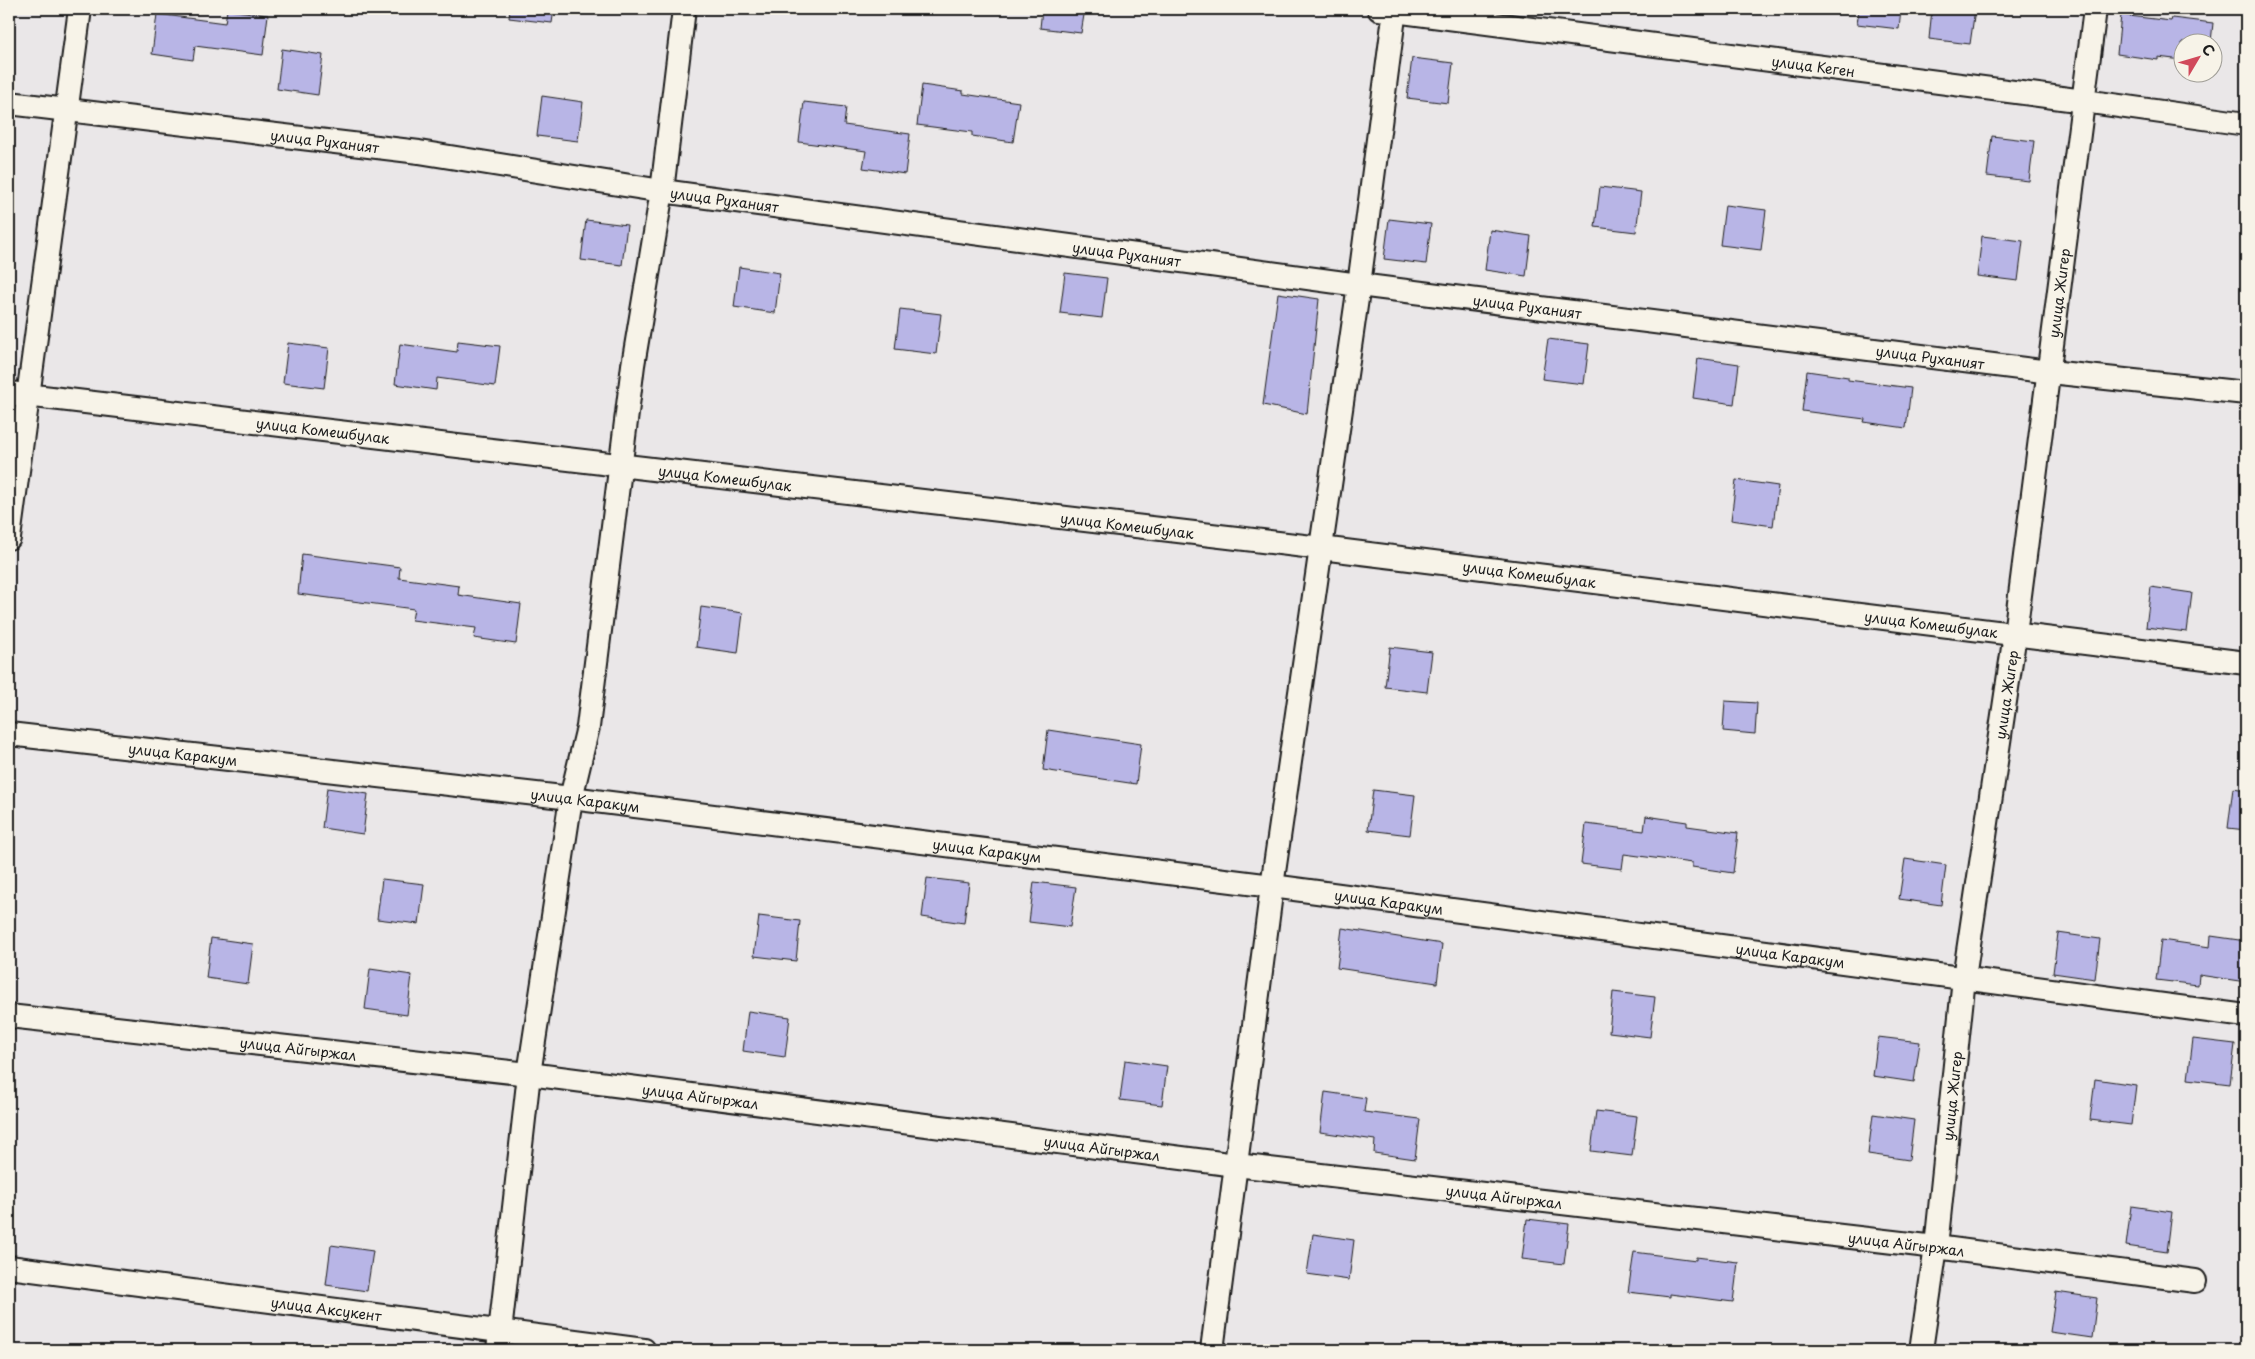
<svg xmlns="http://www.w3.org/2000/svg" width="2255" height="1359" font-family="'Playpen Sans',sans-serif">
<rect width="100%" height="100%" fill="#eae7e8"/>
<filter id="ink" filterUnits="userSpaceOnUse"><feTurbulence type="fractalNoise" baseFrequency=".02" numOctaves="2"/><feDisplacementMap in="SourceGraphic" scale="10" xChannelSelector="R" yChannelSelector="G"/><feConvolveMatrix kernelMatrix="1 2 1 2 8 2 1 2 1" color-interpolation-filters="sRGB"/></filter>
<g filter="url(#ink)">
<path fill="#b8b5e6" stroke="#1c1c1c" d="M510,9H554L552,23L509,18Z
M1042,9H1085L1081,33L1040,28Z
M1859,9H1901L1899,29L1857,24Z
M1932,9H1975L1970,44L1929,39Z
M227,10L268,15L263,55L195,46L193,60L152,54L157,14L225,23Z
M2121,15L2171,21L2172,18L2213,23L2211,42H2182V60L2158,57V60L2117,54Z
M282,49L323,55L318,95L277,89Z
M1412,58L1453,63L1448,103L1407,98Z
M922,85L963,91V94L1019,102L1013,142L972,136V132L917,125Z
M542,96L583,102L578,141L537,136Z
M804,102L846,107L844,125L910,134L905,174L863,168L866,151L799,142Z
M1992,136L2034,141L2029,181L1987,176Z
M1600,187L1641,192L1636,232L1595,227Z
M1725,205L1766,210L1761,250L1720,245Z
M1389,219L1431,224L1426,264L1384,259Z
M586,220L627,225L622,265L581,260Z
M1490,230L1531,236L1526,276L1485,270Z
M1982,236L2023,241L2018,281L1977,276Z
M739,267L780,273L775,313L734,307Z
M1065,273L1107,278L1102,318L1060,313Z
M1278,293L1319,299L1307,414L1263,405Z
M900,309L941,314L936,354L895,349Z
M1548,339L1589,344L1584,384L1542,379Z
M458,341L500,346L495,386L437,378L436,390L395,384L400,344L457,352Z
M288,343L329,348L324,388L283,383Z
M1698,358L1739,364L1734,404L1693,398Z
M1807,371L1848,377V380L1911,388L1906,428L1864,422L1865,419L1802,411Z
M1736,480L1778,486L1773,526L1731,520Z
M302,554L400,567L399,578L459,586L458,595L521,604L516,644L474,638L476,628L412,620L414,609L298,594Z
M2151,587L2192,593L2187,632L2146,627Z
M701,607L743,613L738,653L696,647Z
M1390,647L1432,652L1427,692L1385,687Z
M1725,701L1757,703L1755,734L1723,731Z
M1048,730L1141,744L1136,784L1043,770Z
M327,788L368,794L363,834L322,828Z
M2233,788L2246,790V830L2228,828Z
M1373,790L1415,795L1410,835L1368,830Z
M1646,816L1687,822V826L1738,833L1733,873L1692,867V863L1624,854L1622,869L1581,864L1586,824L1644,831Z
M1905,859L1946,865L1941,905L1899,899Z
M927,878L969,883L964,923L922,917Z
M382,879L424,884L419,924L377,919Z
M1034,882L1076,887L1070,927L1029,922Z
M759,916L800,921L796,961L754,956Z
M1342,928L1442,944L1437,983L1337,968Z
M2058,933L2100,939L2095,979L2053,973Z
M2211,936L2246,941V982L2199,975L2198,985L2156,980L2161,940L2210,947Z
M211,938L253,944L248,984L206,978Z
M370,969L412,975L407,1015L365,1009Z
M1613,992L1655,997L1650,1037L1609,1032Z
M748,1011L790,1017L785,1057L743,1051Z
M1878,1037L1920,1042L1914,1082L1873,1076Z
M2193,1039L2235,1044L2230,1084L2188,1079Z
M1125,1060L1167,1066L1162,1105L1120,1100Z
M2095,1079L2136,1085L2131,1125L2090,1120Z
M1325,1092L1366,1098L1364,1112L1420,1119L1415,1159L1374,1153L1375,1140L1320,1132Z
M1596,1111L1637,1116L1632,1156L1591,1151Z
M1873,1114L1914,1120L1909,1160L1868,1154Z
M2131,1206L2172,1212L2167,1252L2126,1246Z
M1527,1219L1569,1224L1564,1264L1522,1259Z
M1313,1234L1354,1240L1349,1280L1307,1274Z
M331,1245L373,1251L367,1291L326,1285Z
M1634,1252L1696,1260V1257L1738,1262L1733,1302L1670,1294V1297L1628,1292Z
M2056,1292L2097,1298L2092,1338L2050,1332Z"/>
<g fill="none" stroke-linecap="round" stroke-linejoin="round">
<g stroke="#1c1c1c" stroke-width="26">
<g id="minor">
<path id="s1" d="M1379,9L2084,101L2246,124"/>
<path id="s2" d="M9,103L419,152L662,191L1359,285L2050,372L2246,393"/>
<path id="s3" d="M9,393L1321,548L2246,663"/>
<path d="M9,538L80,9"/>
<path id="s4" d="M9,734L571,798L1272,886L2246,1016"/>
<path id="s5" d="M9,1016L529,1074L1236,1165L1936,1247L2195,1281"/>
<path id="s6" d="M9,1267L644,1350"/>
<path d="M498,1350L529,1074L571,798L588,727L633,365L662,191L684,9"/>
<path d="M1212,1350L1272,886L1359,285L1395,9"/>
<path id="s7" d="M1921,1350L1936,1247L1964,978L2015,634L2095,9"/>
</g>
</g>
<use href="#minor" stroke="#f7f3e8" stroke-width="22"/>
</g>
</g>
<g text-anchor="middle" dominant-baseline="central" stroke-width="4" stroke-linejoin="round" paint-order="stroke">
<g font-size="14" fill="#1c1c1c" stroke="#f7f3e8">
<text stroke="none"><textPath href="#s1" startOffset="438">улица Кеген</textPath></text>
<text stroke="none"><textPath href="#s2" startOffset="318">улица Руханият</textPath></text>
<text stroke="none"><textPath href="#s2" startOffset="722">улица Руханият</textPath></text>
<text stroke="none"><textPath href="#s2" startOffset="1128">улица Руханият</textPath></text>
<text stroke="none"><textPath href="#s7" startOffset="1066">улица Жигер</textPath></text>
<text stroke="none"><textPath href="#s2" startOffset="1532">улица Руханият</textPath></text>
<text stroke="none"><textPath href="#s2" startOffset="1938">улица Руханият</textPath></text>
<text stroke="none"><textPath href="#s3" startOffset="316">улица Комешбулак</textPath></text>
<text stroke="none"><textPath href="#s3" startOffset="721">улица Комешбулак</textPath></text>
<text stroke="none"><textPath href="#s3" startOffset="1126">улица Комешбулак</textPath></text>
<text stroke="none"><textPath href="#s3" startOffset="1531">улица Комешбулак</textPath></text>
<text stroke="none"><textPath href="#s3" startOffset="1936">улица Комешбулак</textPath></text>
<text stroke="none"><textPath href="#s7" startOffset="661">улица Жигер</textPath></text>
<text stroke="none"><textPath href="#s4" startOffset="175">улица Каракум</textPath></text>
<text stroke="none"><textPath href="#s4" startOffset="580">улица Каракум</textPath></text>
<text stroke="none"><textPath href="#s4" startOffset="985">улица Каракум</textPath></text>
<text stroke="none"><textPath href="#s4" startOffset="1390">улица Каракум</textPath></text>
<text stroke="none"><textPath href="#s4" startOffset="1795">улица Каракум</textPath></text>
<text stroke="none"><textPath href="#s5" startOffset="291">улица Айгыржал</textPath></text>
<text stroke="none"><textPath href="#s5" startOffset="696">улица Айгыржал</textPath></text>
<text stroke="none"><textPath href="#s7" startOffset="256">улица Жигер</textPath></text>
<text stroke="none"><textPath href="#s5" startOffset="1101">улица Айгыржал</textPath></text>
<text stroke="none"><textPath href="#s5" startOffset="1506">улица Айгыржал</textPath></text>
<text stroke="none"><textPath href="#s5" startOffset="1911">улица Айгыржал</textPath></text>
<text stroke="none"><textPath href="#s6" startOffset="320">улица Аксукент</textPath></text>
</g>
</g>
<rect width="2255" height="1359" fill="none" stroke="#f7f3e8" stroke-width="30"/>
<rect x="15" y="15" width="2225" height="1329" fill="none" stroke="#1c1c1c" stroke-width="2" filter="url(#ink)"/>
<g transform="translate(2198 58) rotate(52)"><circle r="24" fill="#f7f3e8" stroke="#9f9d96"/>
<path d="M0-4L9 19L0 12L-9 19Z" fill="#d1495b"/>
<text y="-8" font-size="14" font-weight="bold" text-anchor="middle" fill="#1c1c1c">С</text>
</g>
</svg>
